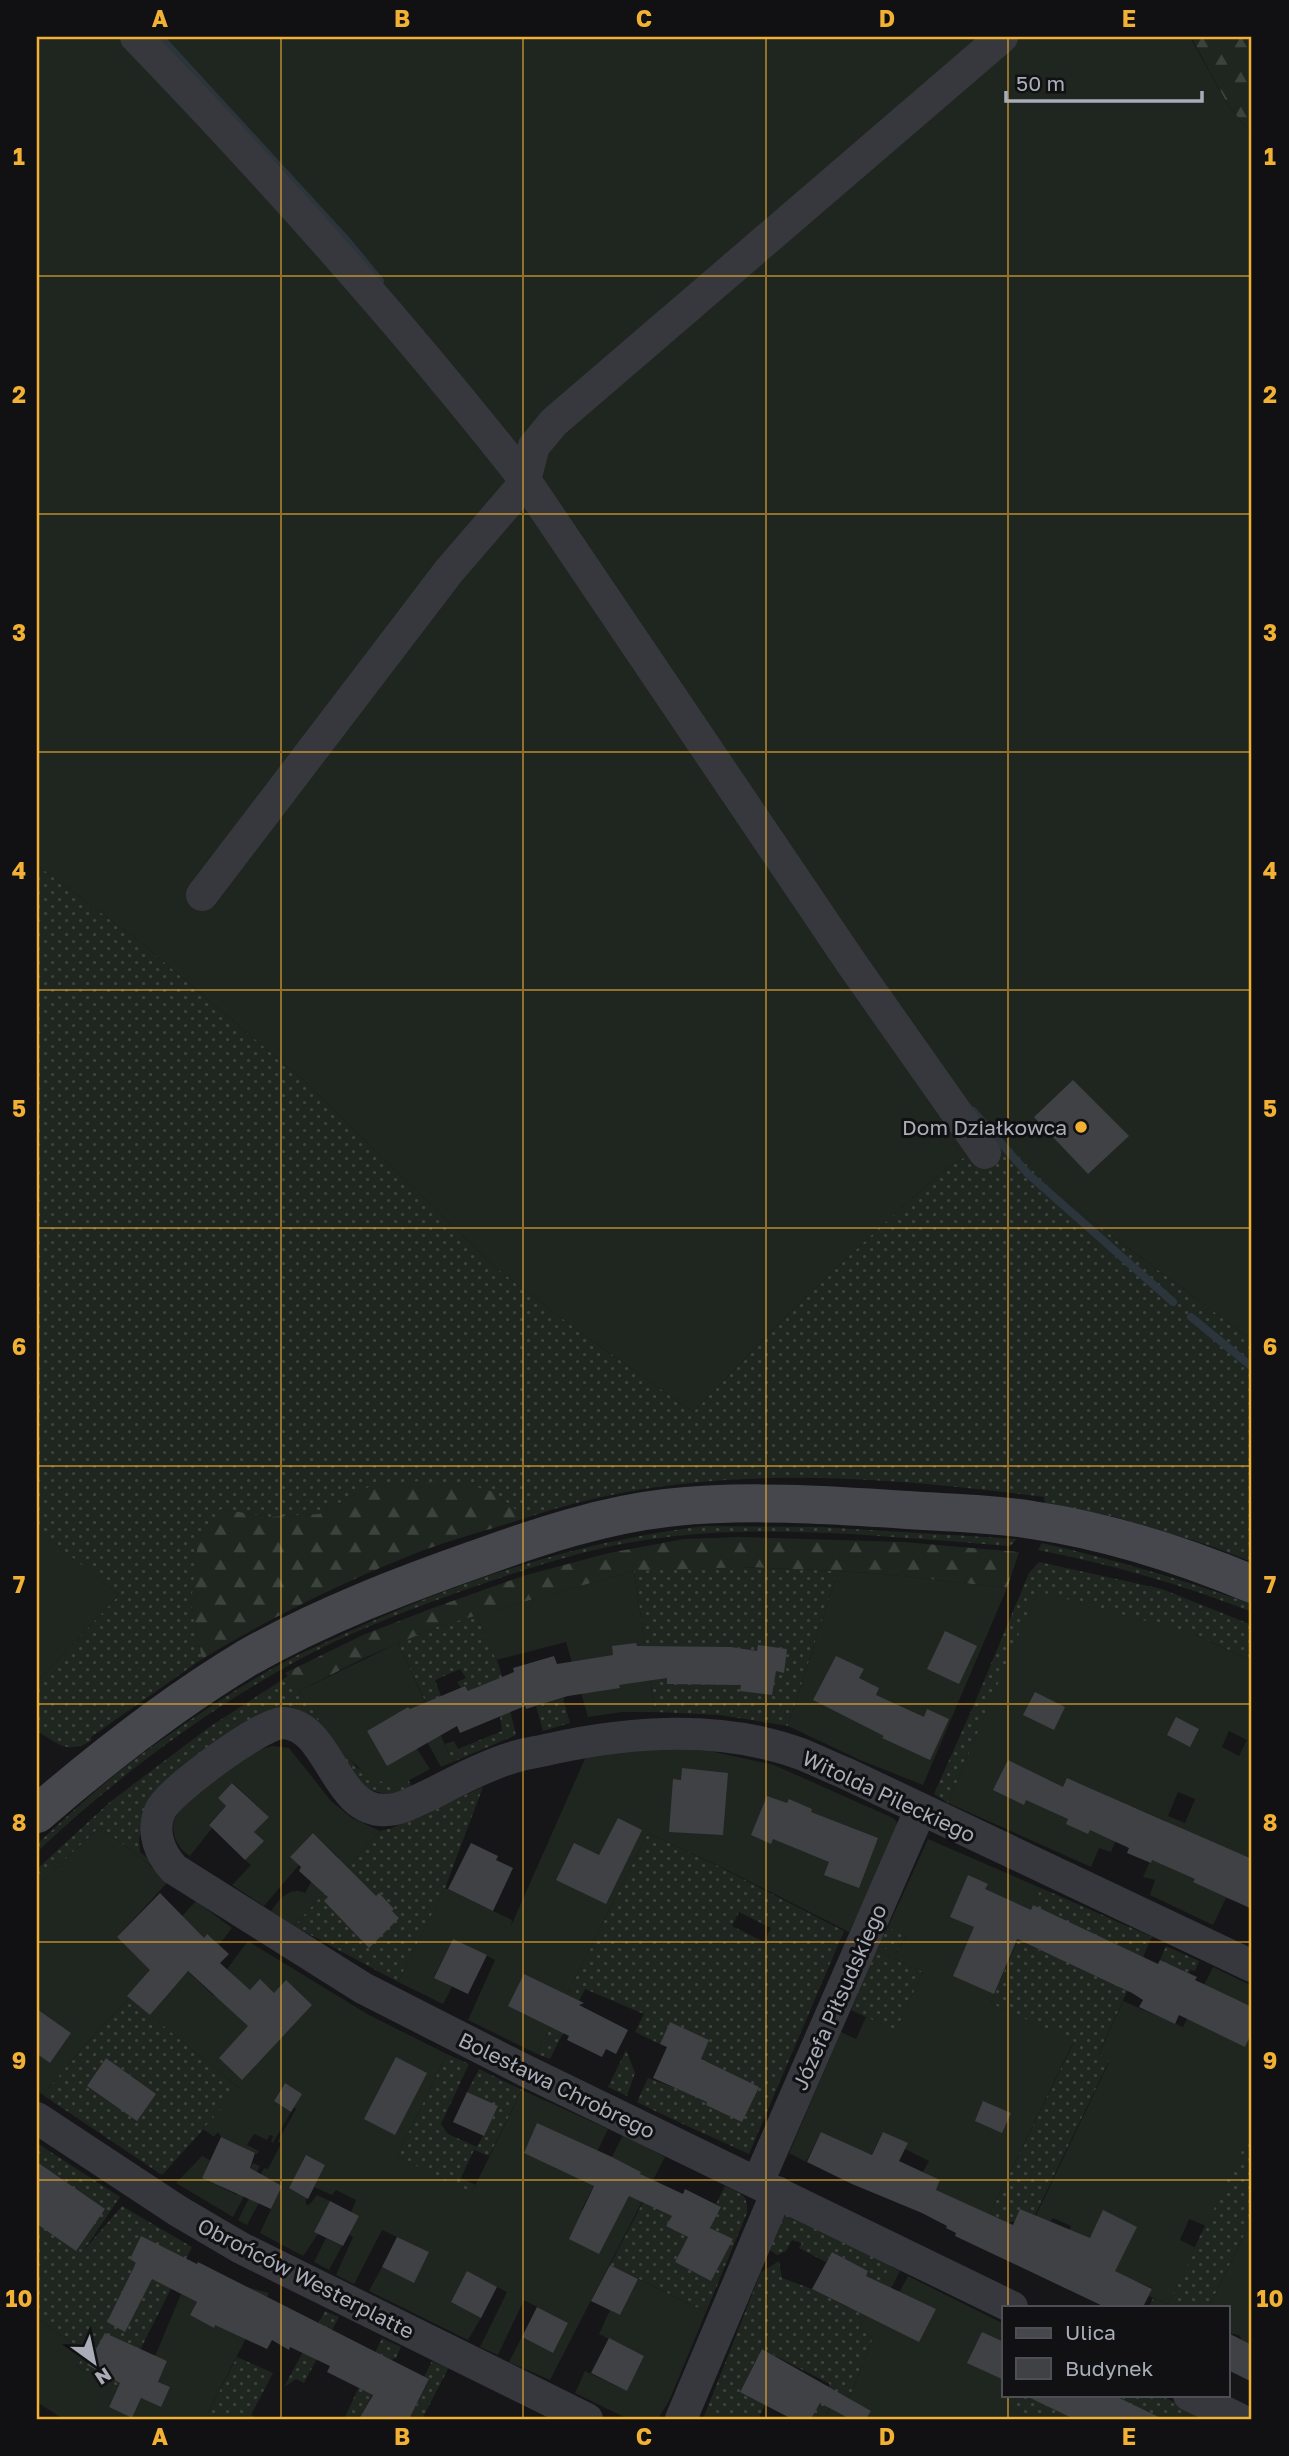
<svg xmlns="http://www.w3.org/2000/svg" width="1289" height="2456" font-family="'Golos Text',sans-serif">
<defs>
<pattern id="grass-dots" width="8" height="8" patternUnits="userSpaceOnUse" patternTransform="scale(1.75)"><rect width="8" height="8" fill="#1e261f"/><path d="M2 2h.1M6 6h.1" fill="none" stroke="#3c433d" stroke-width="1.8" stroke-linecap="round"/></pattern>
<pattern id="forest-firs" width="22" height="20" patternUnits="userSpaceOnUse" patternTransform="scale(1.75)"><rect width="22" height="20" fill="#1e261f"/><path d="M5 1l3.5 6h-7zM16 11l3.5 6h-7z" fill="#3c433d"/></pattern>
</defs>
<rect width="100%" height="100%" fill="#161618"/>
<path fill="url(#grass-dots)" fill-rule="evenodd" d="M37,865L139,941L302,1079L495,1267L580,1332L693,1412L789,1313L882,1225L948,1167L1003,1134L1084,1215L1252,1340V1562L1211,1546L1116,1517L1045,1504L1044,1497C872,1475 694,1461 526,1518L494,1492L369,1487L319,1514L269,1517L221,1509L191,1603L202,1659L91,1737V1741C66,1755 58,1743 37,1731V1682L119,1595L37,1530Z
M705,1526L821,1527L1017,1539L1010,1546C898,1538 771,1523 660,1538C600,1545 541,1564 485,1583C418,1606 350,1631 289,1665C197,1717 113,1780 37,1852V1844C72,1812 107,1779 146,1751C191,1719 239,1686 288,1660C307,1650 327,1642 346,1633C460,1580 580,1541 705,1526Z
M1042,1543C1113,1559 1183,1580 1252,1604V1612C1181,1584 1113,1565 1038,1550Z
M1039,1562L1162,1589L1252,1625V1661L1194,1634L988,1709L948,1803L934,1794L976,1700L1029,1573Z
M712,1566L838,1571L788,1726L720,1715L655,1712L634,1571Z
M477,1615L499,1665L516,1735L453,1762L445,1744L454,1741L458,1749L502,1731L500,1716L468,1691L465,1686L461,1688L457,1682L466,1678L460,1669L435,1680L448,1714L434,1720L398,1643L439,1626Z
M288,1676L357,1768L397,1784L408,1779L413,1789L390,1796L363,1787L301,1715L159,1790L139,1838L140,1852L158,1868L148,1863L100,1827L37,1885V1869L110,1802L208,1728Z
M563,1698L570,1723L543,1731L536,1706Z
M483,1787L445,1888L398,1982L294,1926L380,1831L392,1828Z
M648,1833L718,1866L844,1931L749,2154C711,2136 674,2121 637,2102L648,2078L686,2092L709,2040L670,2022L660,2044L635,2032L644,2014L585,1989L550,2059L537,2054ZM739,1912L771,1928L764,1942L732,1926Z
M1041,1888L1152,1937L1099,2053L1110,2059L1035,2215L1020,2209L1015,2221L1008,2223L989,2215L1074,2042L990,2003L1018,1940L1053,1956L1033,1905Z
M888,1927L906,1936L896,1954L878,1945Z
M1166,1946L1199,1961L1195,1971L1190,1970L1189,1973L1160,1960Z
M876,1950L923,1972L896,2031L851,2010Z
M130,1998L240,2089L162,2175L43,2095L83,2047ZM106,2058L137,2080L118,2107L87,2086Z
M626,2050L635,2073L627,2096L608,2087Z
M447,2054L469,2064L441,2124L448,2134L477,2147L498,2107L467,2092L479,2069L522,2090L489,2156L474,2150L461,2178L476,2185L471,2195L397,2156Z
M1251,2128L1252,2219L1209,2307H1149L1153,2298L1168,2304Z
M37,2143L120,2197L84,2250L122,2206L192,2247L138,2354L113,2379L121,2383L118,2387L78,2367L83,2351L37,2318Z
M725,2186C741,2194 748,2193 747,2213L706,2312L610,2265L643,2202L672,2216L666,2226L688,2237L675,2262L711,2281L732,2240L710,2228L721,2207L716,2204Z
M787,2213L892,2263L859,2329L873,2338L849,2399L838,2393L823,2419H811L830,2384L762,2349L740,2391L765,2405L758,2419H703L761,2272L779,2261L782,2278L812,2289L849,2308L868,2271L832,2252L826,2262L799,2248L802,2243L792,2240L786,2251L777,2255L767,2248L783,2216Z
M325,2311L339,2317L304,2383L296,2379L284,2387Z
M382,2338L401,2347L396,2358L390,2360L361,2416L366,2419H344Z
M237,2357L273,2373L251,2415L258,2419H205Z
M432,2361L448,2368L447,2371L422,2419H409L429,2380L424,2377Z
M1018,2395H1159L1211,2419H1019L1022,2414L1011,2408Z"/>
<path fill="url(#forest-firs)" d="M1191,37H1252V135L1228,105Z
M411,1481L470,1485L494,1492L526,1518C492,1529 457,1538 424,1550C347,1580 273,1616 202,1659L191,1603L198,1542L221,1509L269,1517L319,1514L369,1487Z
M739,1537L903,1542L1019,1552L1007,1588L883,1574L838,1571L746,1567L634,1571L439,1626L366,1657L299,1691L285,1673L363,1635L433,1608L523,1576L609,1553L684,1539Z"/>
<path fill="#1e261f" fill-rule="evenodd" d="M37,37H1190L1228,105L1252,135V1340L1084,1215L1003,1135L948,1167L882,1225L789,1313L693,1412L580,1332L495,1267L302,1079L139,941L37,865Z
M37,1529L119,1595L37,1682Z
M634,1571L655,1712H622L588,1717L566,1642L496,1660L477,1615Z
M838,1571L883,1574L1007,1588L923,1785L860,1760L788,1726Z
M1037,1591L1194,1634L1252,1661V1879L1251,1881L1244,1879L1234,1901L1226,1898L1213,1925L1150,1895L1155,1880L1143,1877L1168,1822L1131,1806L1111,1852L1099,1848L1091,1867L948,1803ZM1229,1731L1247,1740L1239,1756L1222,1747ZM1178,1792L1195,1799L1185,1823L1168,1816Z
M398,1643L453,1762L441,1767L408,1707L367,1731L417,1749L430,1769C420,1774 406,1784 395,1784C357,1785 320,1719 299,1691Z
M273,1746L289,1748L331,1801L352,1818L380,1831L294,1926L271,1911C280,1899 289,1886 305,1893L311,1882L339,1858L313,1833L290,1857L299,1865L264,1906L232,1885L251,1865L245,1860L263,1841L254,1832L269,1817L233,1783L218,1798L226,1806L209,1824L212,1828L190,1856C171,1844 168,1822 182,1805C191,1794 206,1786 217,1778C236,1764 249,1751 273,1746Z
M696,1748L774,1765L893,1818L897,1822L894,1840L849,1932L723,1868L648,1833L537,2054L468,2020L495,1960L453,1939L434,1977L452,1987L443,2004L398,1982L445,1888L512,1920L511,1926L588,1752Z
M100,1827L148,1863L167,1883L117,1937L141,1960L196,1901L232,1928L219,1945L207,1935L180,1964L214,1996L233,1976L227,1969L248,1941L369,2015L447,2054L397,2156L471,2194L522,2090L608,2129L595,2156L606,2162L582,2209L613,2226L641,2172L612,2157L623,2135L665,2157L550,2380L509,2362L522,2337L553,2353L568,2323L524,2300L498,2355L480,2347L507,2292L467,2272L451,2302L481,2318L468,2340L369,2291L382,2267L414,2282L429,2252L382,2230L354,2284L336,2275L353,2237L349,2234L351,2212L356,2200L336,2190L332,2195L314,2187L325,2165L307,2156L289,2188L306,2197V2205L310,2204L317,2195L330,2201L314,2232L318,2234L303,2256L260,2233L282,2186L271,2180L247,2225L238,2220L264,2168L268,2169L281,2144L278,2141L296,2109L294,2107L301,2094L284,2084L274,2101L291,2112L273,2143L271,2142L273,2136L270,2135L267,2140L254,2134L247,2145L259,2151L257,2154L221,2137L218,2132L214,2137L203,2129L239,2088L150,2015L164,1999L130,1998L83,2047L43,2095L37,2091V2054L50,2063L71,2033L37,2009V1885Z
M928,1839L1041,1888L990,2003L1074,2041L989,2215L935,2192L940,2181L923,2172L929,2161L905,2149L907,2143L883,2132L872,2154L867,2153L821,2132L806,2162L789,2153L841,2032L856,2039L866,2017L896,2030L923,1972L876,1950L878,1945L896,1954L906,1937L888,1927Z
M1213,1967L1252,1986V2129L1206,2226L1189,2219L1180,2240L1196,2248L1168,2304L1149,2296L1152,2288L1138,2282L1136,2287L1110,2276L1136,2227L1088,2242L1069,2232L1071,2226L1053,2218L1037,2237L1030,2228L1110,2060L1099,2054L1123,2001L1183,2027Z
M202,2156L210,2160L202,2178L237,2195L253,2163L260,2166L233,2217L176,2183Z
M1252,2219V2345L1242,2340L1239,2335L1228,2333V2307H1209Z
M326,2238L342,2246L329,2270L314,2262Z
M890,2266L900,2271L880,2310L885,2312L896,2290L900,2291L908,2276L1004,2324V2395H1018L1011,2408L1022,2414L1019,2419H860L863,2414L850,2419H823L830,2408L841,2414L849,2399L873,2338L859,2329Z
M638,2279L706,2312L669,2401L658,2419H628L575,2393L585,2371L627,2391L644,2356L599,2334L610,2310L620,2315Z
M243,2286L269,2293L205,2419H63L37,2402V2318L83,2351L78,2367L118,2387L109,2407L132,2418L141,2398L161,2406L158,2382L167,2361L158,2357L153,2361L181,2294L197,2302L190,2315L213,2327Z"/>
<g fill="none" stroke-linecap="round" stroke-linejoin="round">
<path stroke="#2c353c" stroke-width="8" d="M160,37L348,242L380,281
M973,1111L1028,1174L1173,1302
M1191,1317L1252,1367"/>
</g>
<path fill="#404145" d="M1073,1080L1129,1136L1088,1174L1034,1117Z
M945,1631L977,1646L959,1684L927,1669Z
M636,1643L637,1646L731,1647L757,1651L758,1645L787,1649L784,1673L776,1671L772,1695L740,1691L741,1685L667,1684V1678L619,1685L620,1688L568,1696L526,1709L525,1706L460,1733L457,1726L387,1766L367,1731L408,1707L410,1709L465,1686L468,1691L514,1672L513,1668L554,1656L557,1664L613,1655L612,1646Z
M836,1656L864,1669L859,1678L879,1688L876,1695L924,1717L927,1709L949,1719L930,1760L882,1738L884,1736L813,1700Z
M1035,1692L1065,1707L1054,1730L1023,1715Z
M1176,1717L1199,1729L1190,1747L1167,1735Z
M1008,1760L1063,1787L1067,1778L1087,1787L1252,1859V1909L1193,1882L1195,1879L1152,1860L1151,1863L1127,1853L1129,1848L1090,1830L1088,1834L1066,1824L1068,1819L1026,1800L1024,1805L993,1790Z
M682,1768L728,1773L723,1835L669,1832L673,1779L681,1780Z
M232,1783L269,1817L254,1832L264,1841L245,1860L209,1825L226,1806L218,1798Z
M767,1796L787,1803L789,1799L812,1809L811,1812L878,1838L859,1888L824,1875L829,1862L773,1839L771,1844L751,1835Z
M618,1818L642,1830L606,1904L556,1880L574,1843L599,1855Z
M313,1833L376,1896L379,1893L394,1909L392,1911L399,1918L369,1948L324,1901L328,1897L299,1871L301,1867L290,1857Z
M471,1843L498,1856L496,1860L513,1868L493,1911L448,1889Z
M968,1875L988,1884L985,1889L1031,1910L1033,1905L1158,1964L1160,1960L1197,1977L1195,1980L1252,2007V2032L1245,2047L1179,2015L1175,2024L1139,2007L1143,2000L1132,1993L1017,1939L994,1994L953,1976L974,1927L950,1917Z
M160,1893L204,1938L207,1934L229,1954L220,1963L250,1990L260,1979L274,1993L286,1980L312,2005L242,2080L219,2058L248,2026L188,1971L150,2015L127,1996L150,1970L117,1937Z
M453,1939L487,1955L468,1994L434,1978Z
M524,1974L584,2003L579,2005L628,2030L616,2054L606,2049L602,2057L567,2040L569,2036L508,2006Z
M37,2009L71,2033L50,2063L37,2054Z
M670,2022L709,2040L701,2059L759,2087L742,2122L706,2105L707,2102L653,2078L667,2047L660,2044Z
M396,2057L427,2073L395,2135L364,2119Z
M106,2058L156,2094L137,2121L87,2086Z
M285,2083L302,2094L291,2112L274,2101Z
M467,2092L498,2106L484,2136L453,2122Z
M983,2101L1011,2113L1002,2133L975,2121Z
M537,2123L612,2157L641,2172L640,2174L683,2194L685,2189L721,2207L710,2228L733,2239L711,2281L675,2262L688,2237L666,2226L672,2216L629,2196L599,2254L569,2239L594,2186L524,2153Z
M821,2132L872,2155L883,2132L908,2143L899,2161L940,2180L936,2190L1013,2225L1020,2209L1090,2238L1103,2210L1137,2227L1115,2271L1152,2289L1143,2307H1105L955,2236L956,2233L946,2228L947,2226L922,2213L852,2184L807,2162Z
M221,2137L255,2153L250,2168L282,2186L271,2209L202,2178Z
M306,2155L325,2165L308,2199L289,2188Z
M37,2162L105,2209L76,2251L37,2224Z
M330,2201L359,2216L343,2246L314,2232Z
M141,2236L197,2264L198,2262L429,2379L409,2419H359L373,2395L327,2372L330,2366L290,2347L289,2350L272,2340L267,2349L215,2325L214,2328L190,2315L197,2302L152,2279L125,2332L107,2322L136,2263L130,2259Z
M397,2237L429,2252L414,2283L382,2267Z
M832,2252L868,2271L866,2276L936,2309L919,2342L812,2289Z
M610,2265L638,2279L620,2315L591,2301Z
M467,2271L497,2287L481,2318L451,2302Z
M537,2307L568,2323L553,2353L522,2337Z
M982,2332L1004,2342V2380L967,2363Z
M105,2333L167,2361L158,2382L170,2387L161,2407L141,2398L132,2418L109,2407L120,2383L87,2365Z
M1228,2333L1252,2345V2382L1228,2370Z
M609,2338L644,2356L627,2391L591,2373Z
M762,2349L871,2411L866,2419H850L820,2403L811,2419H792L740,2392Z
M1024,2395H1113L1163,2419H1074Z"/>
<g fill="none" stroke-linecap="round" stroke-linejoin="round">
<path stroke="#37383d" stroke-width="32" d="M136,37C272,178 404,326 525,480L852,964L985,1153
M202,895L449,571L517,492L525,480L534,446L554,422L1002,37
M37,2118L178,2211L241,2248L587,2419
M758,2182L920,1811
M1012,2307L526,2071L363,1988L174,1869C160,1854 151,1832 160,1811C168,1792 263,1722 283,1723C331,1725 334,1814 387,1810C401,1810 415,1801 427,1796C455,1782 484,1766 514,1757C526,1753 538,1752 550,1749C631,1731 722,1725 801,1754C816,1760 830,1767 845,1773L1252,1966
M1189,2395L1239,2419
M681,2419L777,2192"/>
<path stroke="#45474d" stroke-width="38" d="M37,1814C103,1757 172,1703 247,1658C321,1616 402,1585 482,1557C540,1536 604,1515 666,1508C742,1499 832,1505 908,1510C949,1513 992,1513 1032,1520C1108,1531 1182,1555 1252,1584"/>
</g>
<path fill="none" stroke="#f2b134" stroke-width="2" stroke-opacity="0.55" d="M281,37V2419M523,37V2419M766,37V2419M1008,37V2307M37,276H1252M37,514H1252M37,752H1252M37,990H1252M37,1228H1252M37,1466H1252M37,1704H1252M37,1942H1252M37,2180H1252M1008,2395V2419"/>
<circle fill="#f2b134" stroke="#111113" stroke-width="2.5" cx="1081" cy="1127" r="7"/>
<g text-anchor="middle" dominant-baseline="central" stroke-width="6" stroke-linejoin="round" paint-order="stroke">
<g font-size="21" fill="#a8adb8" stroke="#111113" text-anchor="end">
<text x="1067" y="1127">Dom Działkowca</text>
</g>
<g font-size="21" fill="#a8adb8" stroke="#111113">
<text transform="translate(889 1796) rotate(25)">Witolda Pileckiego</text>
<text transform="translate(839 1997) rotate(-66)">Józefa Piłsudskiego</text>
<text transform="translate(557 2085) rotate(26)">Bolesława Chrobrego</text>
<text transform="translate(306 2278) rotate(27)">Obrońców Westerplatte</text>
</g>
</g>
<rect width="1289" height="2456" fill="none" stroke="#111113" stroke-width="77"/>
<rect x="1002" y="2306" width="228" height="91" fill="#111113" stroke="#4d4f55" stroke-width="2"/>
<rect x="1016" y="2328" width="35" height="10" fill="#45474d" stroke="#4d4f55" stroke-width="2"/>
<text x="1065" y="2340" font-size="21" fill="#a8adb8">Ulica</text>
<rect x="1016" y="2358" width="35" height="21" fill="#404145" stroke="#4d4f55" stroke-width="2"/>
<text x="1065" y="2376" font-size="21" fill="#a8adb8">Budynek</text>
<g transform="translate(94 2362) rotate(147)" stroke="#111113" stroke-width="5" paint-order="stroke">
<path d="M0-5L12 26L0 18L-12 26Z" fill="#a8adb8"/>
<text y="-10" font-size="19" font-weight="bold" text-anchor="middle" fill="#a8adb8">N</text>
</g>
<path d="M1006 91v10h196v-10" fill="none" stroke="#a8adb8" stroke-width="3.5"/>
<text x="1016" y="91" font-size="21" fill="#a8adb8" stroke="#111113" stroke-width="5" paint-order="stroke">50 m</text>
<rect x="38" y="38" width="1212" height="2380" fill="none" stroke="#f2b134" stroke-width="2.5"/>
<g font-size="23" text-anchor="middle" font-weight="bold" fill="#f2b134">
<text x="160" y="27">A</text>
<text x="402" y="27">B</text>
<text x="644" y="27">C</text>
<text x="887" y="27">D</text>
<text x="1129" y="27">E</text>
<text x="19" y="165">1</text>
<text x="1270" y="165">1</text>
<text x="19" y="403">2</text>
<text x="1270" y="403">2</text>
<text x="19" y="641">3</text>
<text x="1270" y="641">3</text>
<text x="19" y="879">4</text>
<text x="1270" y="879">4</text>
<text x="19" y="1117">5</text>
<text x="1270" y="1117">5</text>
<text x="19" y="1355">6</text>
<text x="1270" y="1355">6</text>
<text x="19" y="1593">7</text>
<text x="1270" y="1593">7</text>
<text x="19" y="1831">8</text>
<text x="1270" y="1831">8</text>
<text x="19" y="2069">9</text>
<text x="1270" y="2069">9</text>
<text x="19" y="2307">10</text>
<text x="1270" y="2307">10</text>
<text x="160" y="2445">A</text>
<text x="402" y="2445">B</text>
<text x="644" y="2445">C</text>
<text x="887" y="2445">D</text>
<text x="1129" y="2445">E</text>
</g>
</svg>
